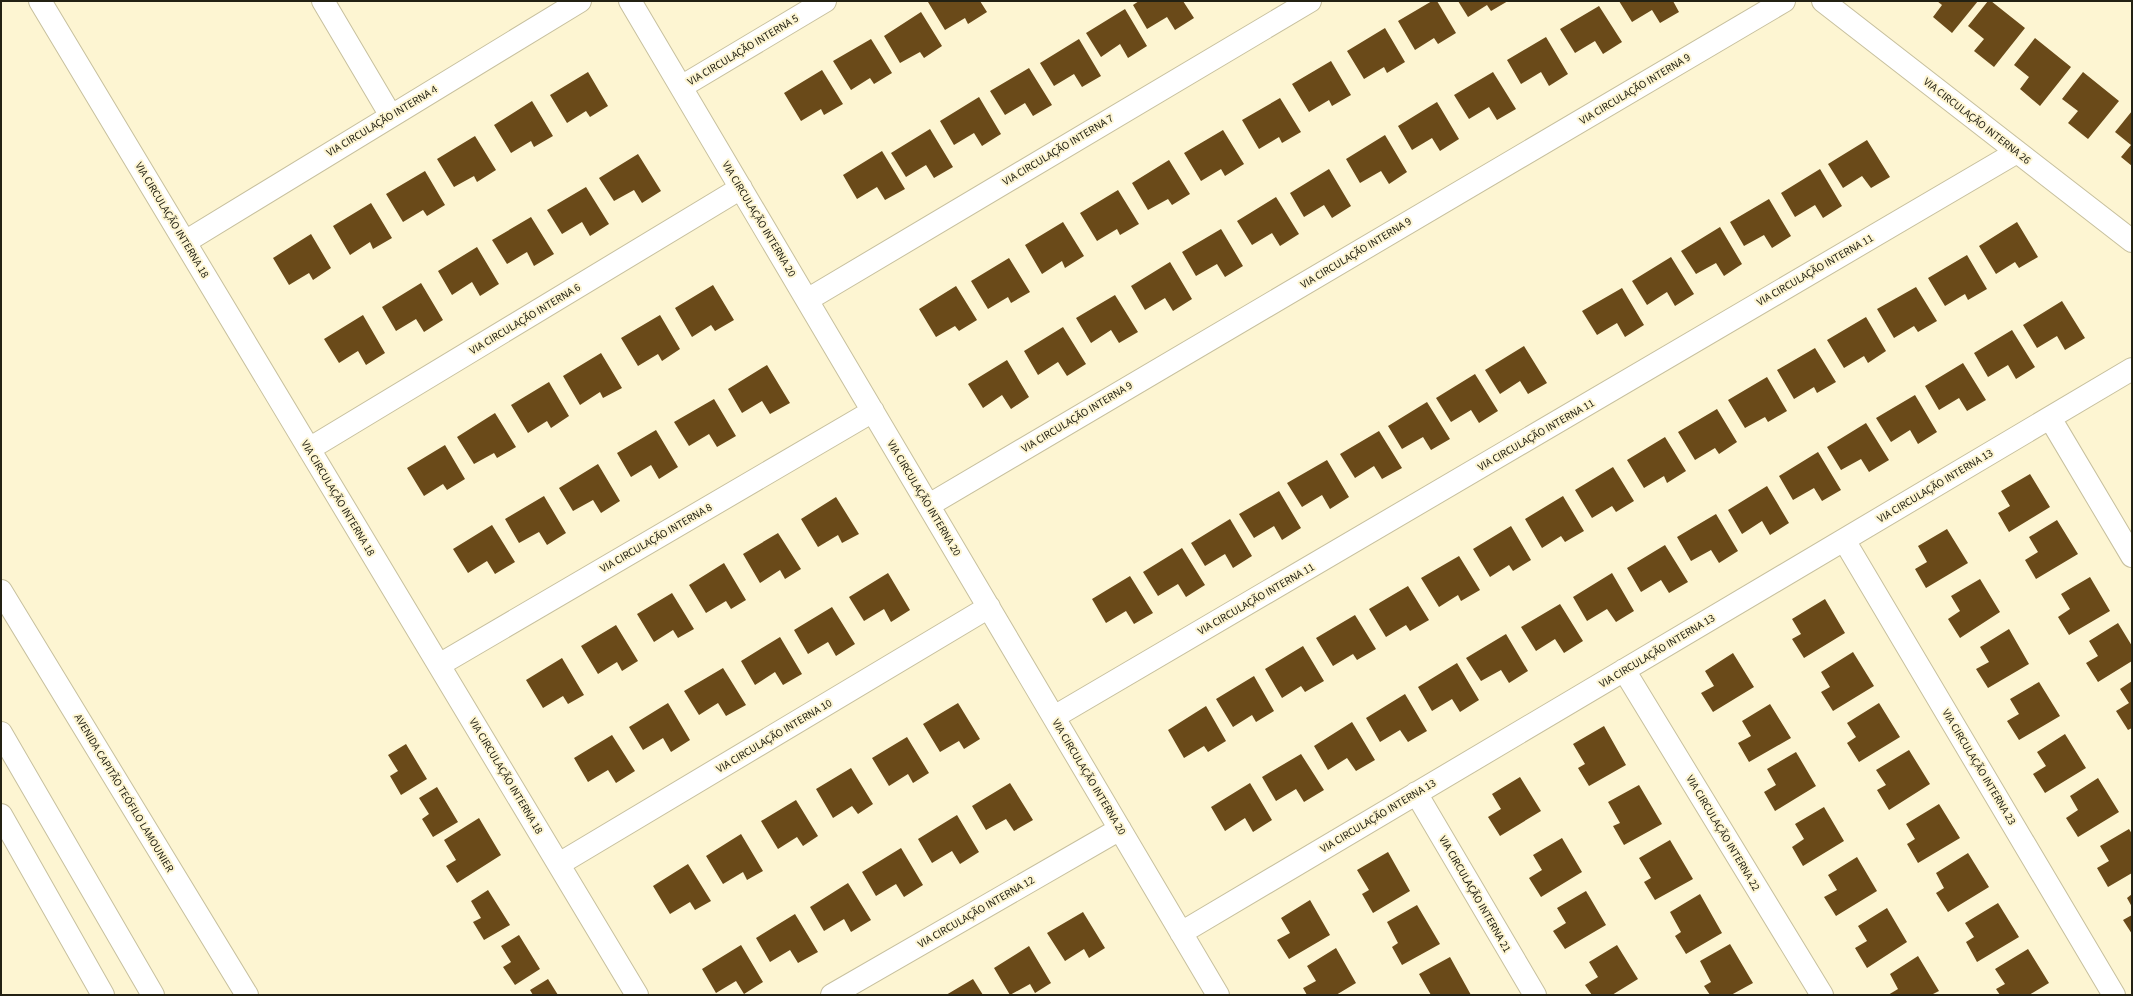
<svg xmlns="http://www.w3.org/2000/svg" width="2133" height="996" font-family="'Source Sans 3',sans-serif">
<rect width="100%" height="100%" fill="#fdf5d2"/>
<path fill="#6a4a19" d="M980,1L987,12L968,24L965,18L945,30L928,2Z
M1139,1H1183L1194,18L1175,30L1167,17L1147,29L1133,5Z
M1432,1H1437L1456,33L1438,44L1434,38L1415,50L1398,21Z
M1458,1H1508L1491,11L1487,5L1468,17Z
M1619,1H1673L1679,12L1660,23L1652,10L1632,22Z
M1937,1H1978L1952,33L1933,17L1942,5Z
M1988,1H1991L2025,28L1994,67L1974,51L1984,39L1968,26Z
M1599,6L1622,42L1603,54L1595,41L1575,53L1560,29Z
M1125,9L1147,46L1128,58L1120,44L1101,57L1086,33Z
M921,12L942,46L924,58L920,52L900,63L884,36Z
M1385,28L1405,62L1387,73L1384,67L1364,79L1347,51Z
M1546,37L1568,74L1549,86L1541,72L1521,84L1507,60Z
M2035,38L2071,67L2040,106L2020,89L2029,77L2014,65Z
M871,39L892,73L874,84L870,78L851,90L833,61Z
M1079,39L1101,76L1082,87L1074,74L1054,86L1040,63Z
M1331,61L1351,95L1332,106L1329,100L1309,112L1292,84Z
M1029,68L1052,105L1033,116L1025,103L1005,115L990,91Z
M822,70L843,104L824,115L821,109L801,121L784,93Z
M588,72L608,106L590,117L586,111L567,123L550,95Z
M1493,72L1516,109L1497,120L1489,107L1469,119L1454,95Z
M2083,72L2119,101L2088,139L2068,123L2078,111L2062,99Z
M979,97L1001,134L982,146L974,133L954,145L940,121Z
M1280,98L1301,132L1282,143L1279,137L1259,149L1242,120Z
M532,101L553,136L534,147L531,141L511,153L494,125Z
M1437,102L1459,139L1440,151L1432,138L1412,150L1398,126Z
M2132,111V166L2121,157L2131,145L2115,132Z
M930,129L953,167L934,178L926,165L906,177L891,153Z
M1223,130L1244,164L1225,176L1221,169L1201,181L1184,153Z
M1385,135L1407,172L1389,184L1381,171L1360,183L1346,159Z
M475,136L496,170L477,182L474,176L454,187L437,159Z
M1867,140L1890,177L1871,188L1862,176L1843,188L1828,164Z
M882,151L905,189L885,200L877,187L857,199L843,175Z
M638,154L661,191L642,203L634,190L614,201L599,178Z
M1169,160L1190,194L1172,205L1168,199L1148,210L1132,183Z
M1329,169L1351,206L1332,218L1324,205L1304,217L1290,193Z
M1820,169L1842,206L1823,218L1815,205L1795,217L1781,193Z
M425,171L445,205L427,216L423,210L403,222L386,194Z
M586,187L609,224L590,236L582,222L562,234L547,210Z
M1118,190L1139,224L1120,235L1117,229L1097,241L1080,213Z
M1276,197L1299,234L1280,246L1272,233L1252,245L1237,221Z
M1769,199L1791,236L1772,248L1764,235L1744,246L1730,222Z
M371,203L392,238L373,249L370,242L350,255L333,226Z
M531,217L554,254L534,266L527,252L507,264L492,240Z
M1063,222L1084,256L1065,268L1062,261L1042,274L1025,245Z
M2017,222L2038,257L2019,268L2015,262L1996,274L1979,246Z
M1720,227L1742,264L1724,276L1716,263L1696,274L1681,251Z
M1221,229L1243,266L1225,277L1217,264L1196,276L1182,252Z
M311,234L331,268L313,280L309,273L289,285L273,258Z
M477,247L499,284L480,296L472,282L452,295L438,271Z
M1967,255L1987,289L1968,300L1965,294L1945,306L1928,278Z
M1671,257L1694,294L1675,306L1667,292L1647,305L1632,281Z
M1009,258L1030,292L1011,303L1008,297L988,309L971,281Z
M1170,262L1192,299L1173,311L1165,298L1145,310L1131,286Z
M421,283L443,320L424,332L416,319L396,331L382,307Z
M713,285L734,320L715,331L711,325L692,337L675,308Z
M956,286L977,320L959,331L955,326L936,337L919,309Z
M1916,287L1937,321L1918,332L1914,326L1894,338L1877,309Z
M1622,288L1644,325L1625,337L1617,323L1597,335L1582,311Z
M1115,295L1138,332L1119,343L1111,330L1091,343L1076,318Z
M2062,301L2085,338L2065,350L2057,336L2037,348L2023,325Z
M363,315L385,353L366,365L358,351L339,363L324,339Z
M660,315L680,349L662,361L658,354L638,366L621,338Z
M1866,317L1886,351L1868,363L1864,356L1844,368L1827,340Z
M1063,327L1086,364L1067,376L1058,362L1038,375L1024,351Z
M2012,330L2035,367L2016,379L2008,365L1988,377L1974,353Z
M1524,346L1547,383L1528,394L1520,381L1500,394L1485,370Z
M1815,348L1836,382L1817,393L1814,387L1794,399L1777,370Z
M601,353L622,388L603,398L600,392L580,405L563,376Z
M1007,360L1029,397L1011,409L1002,395L983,408L968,384Z
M1963,363L1986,400L1967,411L1959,398L1939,410L1925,386Z
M767,365L790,403L770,414L762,401L742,413L728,389Z
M1475,374L1498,411L1479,423L1471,410L1451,422L1436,398Z
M1767,377L1787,411L1768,422L1765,417L1745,428L1728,400Z
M549,382L569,416L551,428L547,421L528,433L511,405Z
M1915,395L1937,432L1918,444L1910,430L1891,442L1876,418Z
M714,399L736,436L717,447L709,434L689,446L674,422Z
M1427,402L1450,439L1431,450L1423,437L1402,449L1388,426Z
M1717,409L1737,442L1719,454L1715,448L1695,460L1678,432Z
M495,413L516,447L497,458L494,453L474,464L457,437Z
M1866,423L1889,460L1869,472L1861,459L1841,470L1827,447Z
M656,430L678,467L659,479L651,465L631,477L617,453Z
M1379,431L1402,468L1382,479L1374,466L1355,478L1340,454Z
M1665,437L1686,471L1667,483L1664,476L1644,488L1627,460Z
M445,445L465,479L447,490L443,484L424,496L407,468Z
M1818,452L1841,490L1822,501L1814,488L1793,500L1779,476Z
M1327,460L1349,497L1330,509L1322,495L1302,507L1287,483Z
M598,464L620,501L601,513L593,500L573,511L559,488Z
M1613,467L1634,501L1616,512L1612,506L1592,518L1575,490Z
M2030,474L2050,507L2009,532L1998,513L2010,506L2001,491Z
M1767,486L1789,523L1770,535L1762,521L1742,534L1728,510Z
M1279,491L1301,528L1282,540L1274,526L1254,538L1239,514Z
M544,496L566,533L547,545L539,532L519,543L505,519Z
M1563,496L1584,531L1565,542L1561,536L1542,548L1525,519Z
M836,497L859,534L842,543L838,535L818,547L801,519Z
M1716,514L1738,551L1719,563L1711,550L1691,561L1677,537Z
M1230,519L1252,556L1233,568L1225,554L1205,566L1191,543Z
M2057,520L2078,554L2036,579L2025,560L2038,552L2029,537Z
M492,525L515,562L495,574L487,561L468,573L453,549Z
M1511,526L1531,560L1513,571L1509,565L1490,577L1473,549Z
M1947,529L1968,563L1926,588L1915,569L1927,562L1918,546Z
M778,533L801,569L785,579L780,570L760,583L743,554Z
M1665,545L1688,582L1669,593L1661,580L1641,592L1627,568Z
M1182,548L1205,585L1186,597L1178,584L1158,596L1143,572Z
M1459,556L1480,590L1461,601L1458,595L1439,607L1421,578Z
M724,563L746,600L731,609L726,601L706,613L689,585Z
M888,573L910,610L891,622L884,609L864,621L849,597Z
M1612,573L1634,611L1616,622L1607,609L1587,621L1573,597Z
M1130,576L1153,613L1134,624L1126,611L1106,623L1092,599Z
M2090,577L2110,611L2069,635L2058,617L2070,609L2061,594Z
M1980,579L2000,612L1960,638L1948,619L1960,611L1951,596Z
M1408,586L1429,620L1410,631L1406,625L1386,637L1369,609Z
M672,593L694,629L678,638L673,630L654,642L637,614Z
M1825,599L1845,633L1804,658L1792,639L1801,634L1792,619Z
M1560,604L1583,641L1564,653L1555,639L1536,651L1521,627Z
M832,607L855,644L836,656L828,642L808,654L794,630Z
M1355,615L1376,649L1357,660L1353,654L1333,666L1316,638Z
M2118,623L2132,646V661L2098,682L2086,663L2098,656L2089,641Z
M616,625L638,661L622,671L617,662L598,674L581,646Z
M2009,629L2029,664L1988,688L1976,669L1989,662L1980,647Z
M1506,634L1528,671L1509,683L1501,670L1481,681L1466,658Z
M780,637L802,674L783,685L775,672L755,685L741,661Z
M1303,646L1324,681L1305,692L1301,686L1282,698L1265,669Z
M1853,652L1874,686L1833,711L1821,692L1830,687L1821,672Z
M1733,653L1754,687L1713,712L1701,693L1714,686L1705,671Z
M562,658L584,695L568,704L563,696L543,708L526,680Z
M1457,663L1479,700L1460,712L1452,699L1432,711L1418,687Z
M723,668L746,705L726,716L718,703L699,715L684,691Z
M1254,676L1274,711L1256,722L1252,715L1233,727L1216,699Z
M2132,681V728L2128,730L2116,711L2129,703L2120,689Z
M2039,682L2060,716L2019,740L2007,721L2019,714L2010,699Z
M1405,694L1427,731L1408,742L1400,730L1380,742L1366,718Z
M668,703L690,740L671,752L663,738L643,750L629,727Z
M958,703L980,739L964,749L959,741L940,752L923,724Z
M1879,703L1900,737L1859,762L1847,743L1856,737L1847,723Z
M1770,704L1791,738L1749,762L1738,743L1751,736L1742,721Z
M1206,706L1226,741L1208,752L1204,746L1184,758L1168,730Z
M1352,722L1375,760L1356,771L1347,758L1328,770L1314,746Z
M1604,726L1626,765L1589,786L1578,768L1585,764L1573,744Z
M2065,734L2086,768L2045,793L2033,774L2046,766L2037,752Z
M612,735L635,771L616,783L608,770L588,782L574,758Z
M907,737L929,773L913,783L908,774L889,786L872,758Z
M406,744L427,779L401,795L390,776L398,771L388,755Z
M1909,750L1930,784L1889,810L1877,790L1886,785L1876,770Z
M1796,752L1816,786L1775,811L1764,792L1776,785L1767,769Z
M1301,754L1324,790L1304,802L1296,789L1276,801L1262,777Z
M851,768L873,804L858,814L852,806L833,818L816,789Z
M1520,777L1541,811L1500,836L1488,817L1501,809L1492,794Z
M2098,778L2119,812L2078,837L2066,818L2078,810L2070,796Z
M1010,783L1033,820L1014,831L1006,819L986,830L972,806Z
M1250,783L1272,820L1253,832L1245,818L1225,831L1211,807Z
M1639,785L1662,824L1624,845L1613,826L1620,823L1608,802Z
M437,787L458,822L433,837L422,819L429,814L419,798Z
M796,800L818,836L803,846L797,837L778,849L761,821Z
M1939,804L1960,838L1918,863L1907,844L1915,839L1906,824Z
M1824,807L1844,841L1803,866L1792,847L1804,839L1795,824Z
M957,815L979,852L960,864L952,851L932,863L918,839Z
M479,818L501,855L457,883L446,866L456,860L444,840Z
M2129,829L2132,834V873L2108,887L2097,868L2109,861L2100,846Z
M741,834L763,871L747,880L743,872L723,884L706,856Z
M1562,838L1582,872L1541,897L1529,878L1542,870L1533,855Z
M1670,840L1693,879L1655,900L1644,882L1651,878L1639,858Z
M901,848L923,885L904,897L896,884L876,896L862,872Z
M1388,852L1410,891L1373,913L1362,894L1369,890L1357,870Z
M1968,853L1989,887L1948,912L1936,893L1944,888L1936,873Z
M1857,857L1877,891L1836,916L1824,897L1837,890L1828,875Z
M688,864L711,901L695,910L690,902L670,914L653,886Z
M848,883L871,920L851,932L844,919L824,931L810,907Z
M488,890L510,925L484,940L473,922L481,918L471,901Z
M1586,891L1606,925L1565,949L1553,931L1566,923L1557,908Z
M1700,894L1722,933L1686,954L1675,936L1681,932L1670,912Z
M2132,894V907L2127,898Z
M1310,900L1330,935L1289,959L1277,940L1290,933L1281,918Z
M1998,903L2019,937L1977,962L1966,942L1974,937L1965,923Z
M1417,905L1440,944L1402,965L1392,947L1398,943L1387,922Z
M1887,908L1907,942L1867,968L1855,948L1867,941L1858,926Z
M1083,912L1105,948L1089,958L1084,949L1065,961L1047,933Z
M795,914L818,952L798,963L790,950L770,962L756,938Z
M2132,915V934L2123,920Z
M519,935L540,969L515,985L503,967L511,962L501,946Z
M1730,944L1753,983L1731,995H1710L1704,986L1711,982L1700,961Z
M741,945L763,982L744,994L736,981L716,993L702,969Z
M1617,945L1638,979L1612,995H1592L1585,985L1598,977L1589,962Z
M1029,946L1051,983L1035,993L1030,984L1010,995L994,968Z
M1336,948L1356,983L1336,995H1307L1303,988L1316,981L1307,966Z
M2028,949L2049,983L2029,995H2000L1996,989L2005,984L1995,969Z
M1918,956L1939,991L1931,995H1888L1898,989L1890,974Z
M1450,957L1471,995H1431L1419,974Z
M548,979L558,995H533L530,990Z
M973,979L983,995H946Z"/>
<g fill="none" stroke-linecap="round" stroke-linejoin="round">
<g stroke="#c7c09e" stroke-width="24">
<path id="minor" d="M40,1L637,995
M323,1L391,116
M630,1L1218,995
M1823,1L2132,241
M681,87L825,1
M185,242L580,1
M807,300L1310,1
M2050,418L2132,556
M309,449L741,188
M929,505L1784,1
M1844,540L2114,995
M439,665L873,411
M1624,670L1822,995
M1054,717L2017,152
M1416,793L1535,995
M1,815L103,995
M559,864L989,607
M1181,933L2132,369
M832,995L1120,829"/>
</g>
<g stroke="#c7c09e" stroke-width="24">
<path id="major" d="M1,591L247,995
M1,733L153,995"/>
</g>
<use href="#minor" stroke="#fff" stroke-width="22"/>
<use href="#major" stroke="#fff" stroke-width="22"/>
</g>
<g text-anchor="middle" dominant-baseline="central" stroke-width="4" stroke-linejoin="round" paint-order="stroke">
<g font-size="11" fill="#232113" stroke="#fdf5d2">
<text transform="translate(743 50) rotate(-31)">VIA CIRCULAÇÃO INTERNA 5</text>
<text transform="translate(1635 89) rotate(-31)">VIA CIRCULAÇÃO INTERNA 9</text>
<text transform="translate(382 121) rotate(-31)">VIA CIRCULAÇÃO INTERNA 4</text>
<text transform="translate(1977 121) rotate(38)">VIA CIRCULAÇÃO INTERNA 26</text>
<text transform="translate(1058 150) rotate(-31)">VIA CIRCULAÇÃO INTERNA 7</text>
<text transform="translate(759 219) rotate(59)">VIA CIRCULAÇÃO INTERNA 20</text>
<text transform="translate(172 220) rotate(59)">VIA CIRCULAÇÃO INTERNA 18</text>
<text transform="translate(1356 253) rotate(-31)">VIA CIRCULAÇÃO INTERNA 9</text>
<text transform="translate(1815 270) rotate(-30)">VIA CIRCULAÇÃO INTERNA 11</text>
<text transform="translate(525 319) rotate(-31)">VIA CIRCULAÇÃO INTERNA 6</text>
<text transform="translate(1077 417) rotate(-31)">VIA CIRCULAÇÃO INTERNA 9</text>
<text transform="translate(1536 435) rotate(-30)">VIA CIRCULAÇÃO INTERNA 11</text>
<text transform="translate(1935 486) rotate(-31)">VIA CIRCULAÇÃO INTERNA 13</text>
<text transform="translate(338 498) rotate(59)">VIA CIRCULAÇÃO INTERNA 18</text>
<text transform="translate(924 498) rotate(59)">VIA CIRCULAÇÃO INTERNA 20</text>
<text transform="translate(656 538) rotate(-30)">VIA CIRCULAÇÃO INTERNA 8</text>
<text transform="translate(1256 599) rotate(-30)">VIA CIRCULAÇÃO INTERNA 11</text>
<text transform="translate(1657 651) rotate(-31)">VIA CIRCULAÇÃO INTERNA 13</text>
<text transform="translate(774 736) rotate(-31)">VIA CIRCULAÇÃO INTERNA 10</text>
<text transform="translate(1979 767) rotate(59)">VIA CIRCULAÇÃO INTERNA 23</text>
<text transform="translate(506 776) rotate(59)">VIA CIRCULAÇÃO INTERNA 18</text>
<text transform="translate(1089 777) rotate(59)">VIA CIRCULAÇÃO INTERNA 20</text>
<text transform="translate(124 793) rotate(59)">AVENIDA CAPITÃO TEÓFILO LAMOUNIER</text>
<text transform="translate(1378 816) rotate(-31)">VIA CIRCULAÇÃO INTERNA 13</text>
<text transform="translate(1723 833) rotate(59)">VIA CIRCULAÇÃO INTERNA 22</text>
<text transform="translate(1475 894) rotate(60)">VIA CIRCULAÇÃO INTERNA 21</text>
<text transform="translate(976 912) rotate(-30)">VIA CIRCULAÇÃO INTERNA 12</text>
</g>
</g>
<rect width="2133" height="996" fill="none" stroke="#232113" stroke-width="4"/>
</svg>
